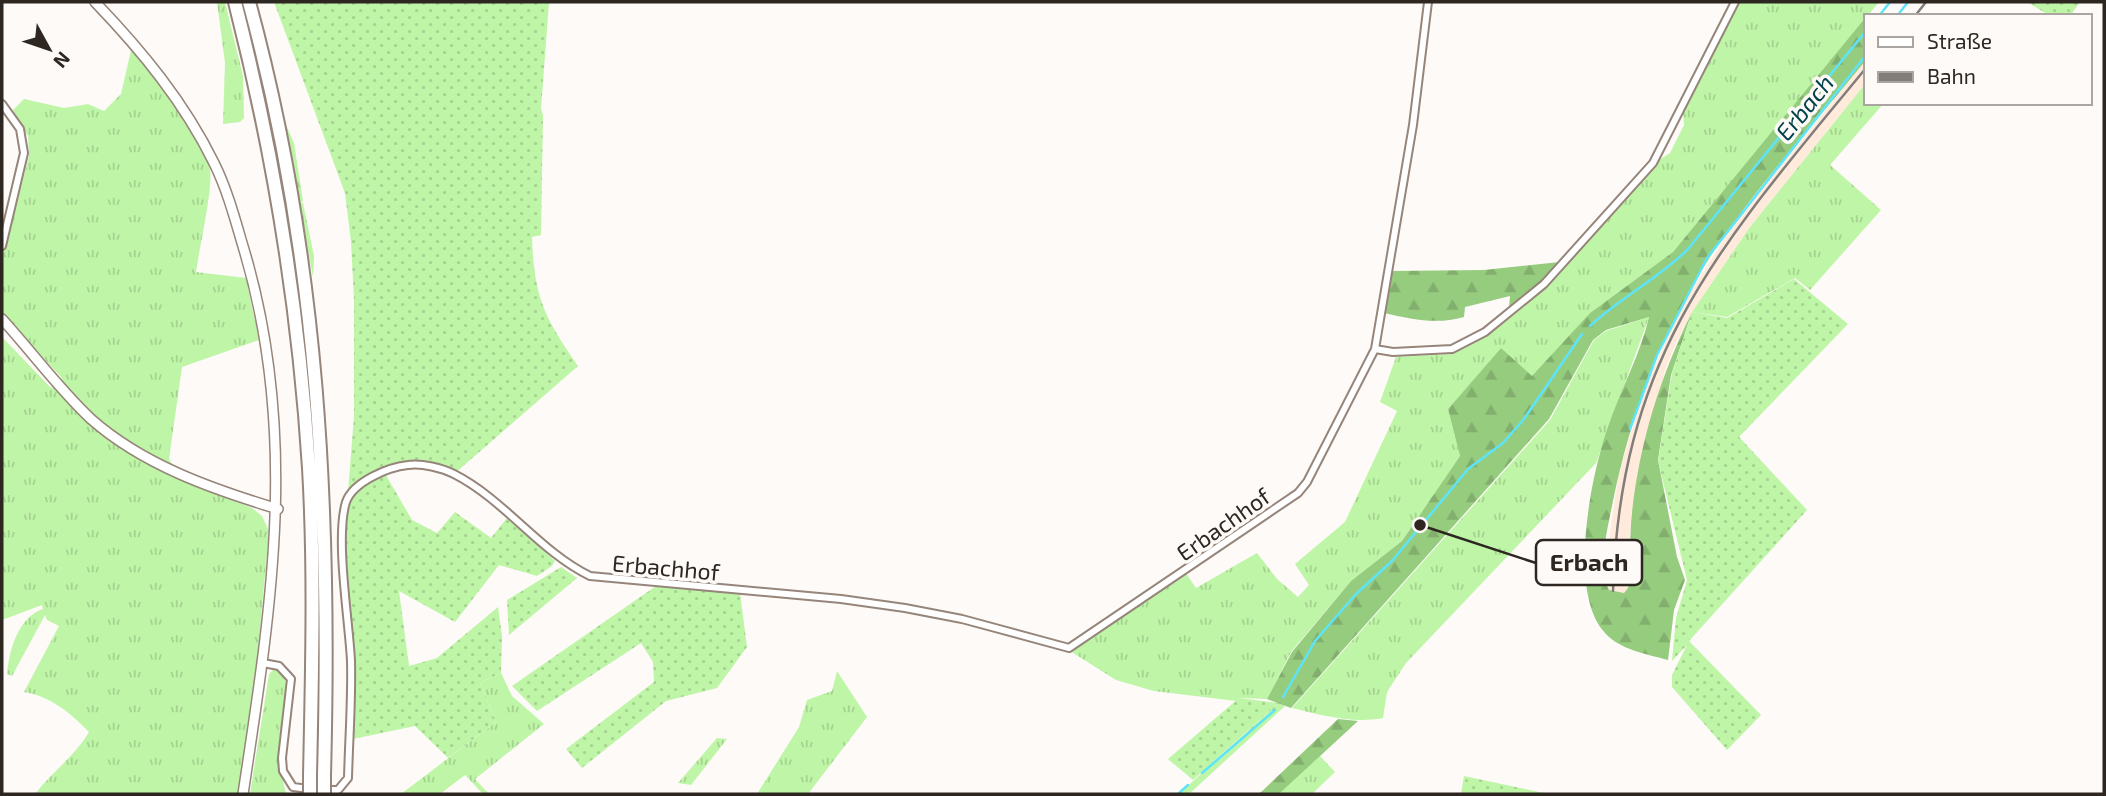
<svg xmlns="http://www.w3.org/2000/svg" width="2106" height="796" font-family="'Exo 2',sans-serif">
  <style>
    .built { fill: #ffeadc }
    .grass { fill: url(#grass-tufts) }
    .forest { fill: url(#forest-firs) }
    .garden { fill: url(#garden-dots) }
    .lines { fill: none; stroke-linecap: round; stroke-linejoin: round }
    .stream { stroke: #5ee4f8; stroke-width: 2.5 }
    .street-casing { stroke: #96857a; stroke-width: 10 }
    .secondary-casing { stroke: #96857a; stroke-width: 12 }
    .highway-casing { stroke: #96857a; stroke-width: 16 }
    .street { stroke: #fff; stroke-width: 6 }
    .secondary { stroke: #fff; stroke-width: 9 }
    .highway { stroke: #fff; stroke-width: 12 }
    .rail { stroke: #827d79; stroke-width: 2.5 }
    .highway-bridge-casing { stroke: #96857a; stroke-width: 16; stroke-linecap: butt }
    .highway-bridge { stroke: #fff; stroke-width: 12 }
    .labels { text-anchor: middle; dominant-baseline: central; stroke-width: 7; stroke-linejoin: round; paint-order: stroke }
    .street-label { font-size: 23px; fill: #2d2621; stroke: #fdfaf7 }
    .water-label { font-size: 24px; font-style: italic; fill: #00424a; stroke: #fdfaf7 }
    .leader { fill: none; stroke: #2d2621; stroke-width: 2.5 }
    .callout-dot { fill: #2d2621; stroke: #fdfaf7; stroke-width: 2.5 }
    .callout { fill: #fdfaf7; stroke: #2d2621; stroke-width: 2.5 }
    .callout-label { font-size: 24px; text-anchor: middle; font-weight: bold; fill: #2d2621 }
  </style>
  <defs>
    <pattern id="grass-tufts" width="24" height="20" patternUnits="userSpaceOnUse" patternTransform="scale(1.75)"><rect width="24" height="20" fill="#bff5a7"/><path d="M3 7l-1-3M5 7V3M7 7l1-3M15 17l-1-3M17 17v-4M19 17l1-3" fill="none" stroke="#a4d28f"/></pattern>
    <pattern id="forest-firs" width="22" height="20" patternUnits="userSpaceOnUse" patternTransform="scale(1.75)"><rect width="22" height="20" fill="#96cc7e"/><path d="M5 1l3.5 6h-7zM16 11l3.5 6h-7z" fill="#82af6d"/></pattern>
    <pattern id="garden-dots" width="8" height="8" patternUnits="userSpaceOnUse" patternTransform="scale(1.75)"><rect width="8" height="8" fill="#bff5a7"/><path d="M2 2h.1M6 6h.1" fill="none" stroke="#a4d28f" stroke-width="1.8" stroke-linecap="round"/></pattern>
  </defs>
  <rect width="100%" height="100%" fill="#fdfaf7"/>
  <!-- built -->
  <path class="built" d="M 1866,60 L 1866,83 L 1750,227 L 1692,312 L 1675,346 L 1665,370 L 1631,514 L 1628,588 L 1624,593 L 1609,590 L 1604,571 L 1619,473 L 1644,390 L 1681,307 L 1731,228 Z"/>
  <!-- grass -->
  <path class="grass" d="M 217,2 L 225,2 L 243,76 L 244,118 L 240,122 L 223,124 L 225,63 Z
    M 1737,2 L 1879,2 L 1673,252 L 1590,313 L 1532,377 L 1501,348 L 1448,409 L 1460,456 L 1402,541 L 1351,581 L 1291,652 L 1267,699 L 1239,698 L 1236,701 L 1154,691 L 1116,680 L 1070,651 L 1185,572 L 1196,588 L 1257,553 L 1277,579 L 1298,597 L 1309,585 L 1295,564 L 1345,522 L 1397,411 L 1380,402 L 1396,357 L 1452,354 L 1488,335 L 1485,332 L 1516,309 L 1627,198 L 1659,160 L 1670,153 L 1684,125 L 1683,112 Z
    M 132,46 C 155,73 206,135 210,170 C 213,189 199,250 196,272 L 246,278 L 259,340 L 182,367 L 169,459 L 179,478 L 252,508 L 262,516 L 269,531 L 257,662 L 238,794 L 35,794 C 52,772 75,756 89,732 C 69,712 52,697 24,692 L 59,626 L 47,620 L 45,615 L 12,676 L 7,674 C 9,651 18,617 43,609 L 42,605 L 2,620 L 2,337 L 51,388 L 62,378 L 2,314 L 2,259 L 29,156 L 28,136 L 13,110 L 24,99 L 64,108 L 88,104 L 104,111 L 121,94 Z
    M 1866,83 L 1866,103 L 1884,103 L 1830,165 L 1881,210 L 1810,290 L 1795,278 L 1727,317 L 1692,312 L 1750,227 Z
    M 283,118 L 294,143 L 303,201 L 300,202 L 303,203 L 314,256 L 313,277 Z
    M 1649,317 L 1596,463 L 1406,663 L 1387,692 L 1383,718 C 1352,724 1321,715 1292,708 L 1550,420 L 1594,340 L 1606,331 Z
    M 274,669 L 280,670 L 286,683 L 279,763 L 286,794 L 250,794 L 269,674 Z
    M 837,671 L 867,717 L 808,794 L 757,794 L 799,727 L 807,700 L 832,691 Z
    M 501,673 L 512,696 L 544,724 L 475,779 L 489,794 L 483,794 L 465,775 L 440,794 L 401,794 L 496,722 L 480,683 Z
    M 1278,703 L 1285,706 L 1189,794 L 1179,794 Z
    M 717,738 L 727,739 L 691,785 L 678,783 Z
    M 1320,756 L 1335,772 L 1312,794 L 1279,794 Z"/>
  <!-- forest -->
  <path class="forest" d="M 1866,17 L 1866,60 C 1812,127 1751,192 1705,265 C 1660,337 1630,418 1613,501 C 1608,527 1597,567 1609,590 L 1624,593 L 1628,588 C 1632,563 1629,537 1632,512 C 1640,441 1660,377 1692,312 L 1671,375 L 1658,460 L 1677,557 L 1685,580 L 1674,610 L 1668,660 C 1647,654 1620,650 1605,633 C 1567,592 1591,475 1608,427 C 1620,391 1641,353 1649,317 L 1606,330 L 1593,340 L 1549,419 L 1291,708 L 1267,699 L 1292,652 L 1351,581 L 1402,541 L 1460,456 L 1448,409 L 1501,348 L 1532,376 L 1590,313 L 1673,252 Z
    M 1560,262 L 1542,282 L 1509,308 L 1510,296 L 1465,307 L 1464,317 C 1436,325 1412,319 1384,313 L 1391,271 L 1484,270 Z
    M 1338,719 L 1358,721 L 1279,794 L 1259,794 Z"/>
  <!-- garden -->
  <path class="garden" d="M 274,2 L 549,2 L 541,109 L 543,115 L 541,235 L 532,237 C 534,297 544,317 578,366 L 454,474 L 420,465 L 384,472 L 412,520 L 437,533 L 455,512 L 491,538 L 507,518 L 555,561 L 552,566 L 537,576 L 499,565 L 455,622 L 399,591 L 409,666 L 437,658 L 498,607 L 502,636 L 501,673 L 480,683 L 496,722 L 448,758 L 415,726 L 353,739 L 353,664 L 345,530 L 354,416 L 354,300 L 351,242 L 345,193 Z
    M 2027,2 L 2080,2 L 2070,16 L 2050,16 Z
    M 1794,279 L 1848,324 L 1739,437 L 1807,510 L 1689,641 L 1761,715 L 1727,750 L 1672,687 L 1672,675 L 1687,645 L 1672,661 L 1676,618 L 1687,580 L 1658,461 L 1672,373 L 1692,312 L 1727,318 Z
    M 561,567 L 577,578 L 509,635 L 507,600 Z
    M 656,586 L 740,593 L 747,647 L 717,688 L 666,701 L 582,768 L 566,749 L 654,682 L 653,662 L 641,643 L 537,711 L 512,686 Z
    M 1239,698 L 1278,703 L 1193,780 L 1168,759 Z
    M 1464,776 L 1548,794 L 1461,794 Z"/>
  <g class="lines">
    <!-- stream -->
    <path class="stream" d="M 1879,16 L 1890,2
      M 1897,16 L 1908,2
      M 1590,326 C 1621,297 1658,279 1688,249 L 1866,31
      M 1630,429 L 1657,355 L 1707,258 L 1866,55
      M 1283,697 L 1315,641 L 1356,594 L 1392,561 L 1468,469 L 1503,443 L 1524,419 L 1582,334
      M 1202,773 L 1275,710
      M 1178,794 L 1188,785"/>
    <defs>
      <path id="street" d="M 2,104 L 20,129 L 24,153 L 2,246
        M 1375,349 L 1393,352 L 1452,349 L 1485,332 L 1544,284 L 1653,163 L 1735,2
        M 263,663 L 279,666 L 291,679 L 282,758 L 283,771 L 293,787 L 309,789
        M 324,790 L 338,790 L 348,778 C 349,739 352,700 351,661 C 349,620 335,538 346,502 C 353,482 388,467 408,465 C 422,463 442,468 454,474 C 505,500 539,551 590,576 L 841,599 L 905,608 L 962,619 L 1069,648 L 1298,493 L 1307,482 L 1375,349 L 1413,125 L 1428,2"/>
      <path id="secondary" d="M 95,2 C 142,51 184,102 214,163 C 228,191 236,223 245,253 C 299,437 271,609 243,794
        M 2,319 C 32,352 59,389 91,419 C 143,465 212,489 278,509"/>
      <path id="highway" d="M 235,2 C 274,155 299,310 309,468 C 315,571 312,674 310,776
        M 249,2 C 319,259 331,511 324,775"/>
    </defs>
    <!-- street casing -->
    <use href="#street" class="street-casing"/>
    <!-- secondary casing -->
    <use href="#secondary" class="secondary-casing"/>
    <!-- highway casing -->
    <use href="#highway" class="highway-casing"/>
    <!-- street -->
    <use href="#street" class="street"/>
    <!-- secondary -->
    <use href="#secondary" class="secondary"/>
    <!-- highway -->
    <use href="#highway" class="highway"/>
    <!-- rail -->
    <path class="rail" d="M 1915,16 L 1926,2
      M 1613,591 C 1620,352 1723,242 1866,68"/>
    <defs>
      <path id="highway-bridge" d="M 310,794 L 310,776
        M 324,794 L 324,775"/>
    </defs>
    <!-- highway-bridge casing -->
    <use href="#highway-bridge" class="highway-bridge-casing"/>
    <!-- highway-bridge -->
    <use href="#highway-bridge" class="highway-bridge"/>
  </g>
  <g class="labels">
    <!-- street labels -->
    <g class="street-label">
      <text transform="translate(1223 524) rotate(-35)">Erbachhof</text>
      <text transform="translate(666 567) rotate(5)">Erbachhof</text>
    </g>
    <!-- water labels -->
    <g class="water-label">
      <text transform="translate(1804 107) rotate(-51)">Erbach</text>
    </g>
  </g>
  <!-- callouts -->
  <path class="leader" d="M1420 525L1536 563"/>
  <circle class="callout-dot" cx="1420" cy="525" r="7"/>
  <rect class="callout" x="1536" y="540" width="106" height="45" rx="7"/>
  <g class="callout-label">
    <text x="1589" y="571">Erbach</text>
  </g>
  <!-- border -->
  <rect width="2106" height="796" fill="none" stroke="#2d2621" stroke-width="7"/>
  <!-- legend -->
  <rect x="1864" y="14" width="228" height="91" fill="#fdfaf7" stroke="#aaa5a1" stroke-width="2"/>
  <rect x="1878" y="37" width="35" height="10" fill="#ffffff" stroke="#aaa5a1" stroke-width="2"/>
  <text x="1927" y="49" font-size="21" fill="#2d2621">Straße</text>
  <rect x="1878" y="72" width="35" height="10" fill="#827d79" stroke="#aaa5a1" stroke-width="2"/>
  <text x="1927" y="84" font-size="21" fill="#2d2621">Bahn</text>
  <!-- north arrow -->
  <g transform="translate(49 49) rotate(130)" stroke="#fdfaf7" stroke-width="5" paint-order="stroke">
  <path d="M0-5L12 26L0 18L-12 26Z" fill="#2d2621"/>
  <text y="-10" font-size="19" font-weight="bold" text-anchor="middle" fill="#2d2621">N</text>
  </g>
</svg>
